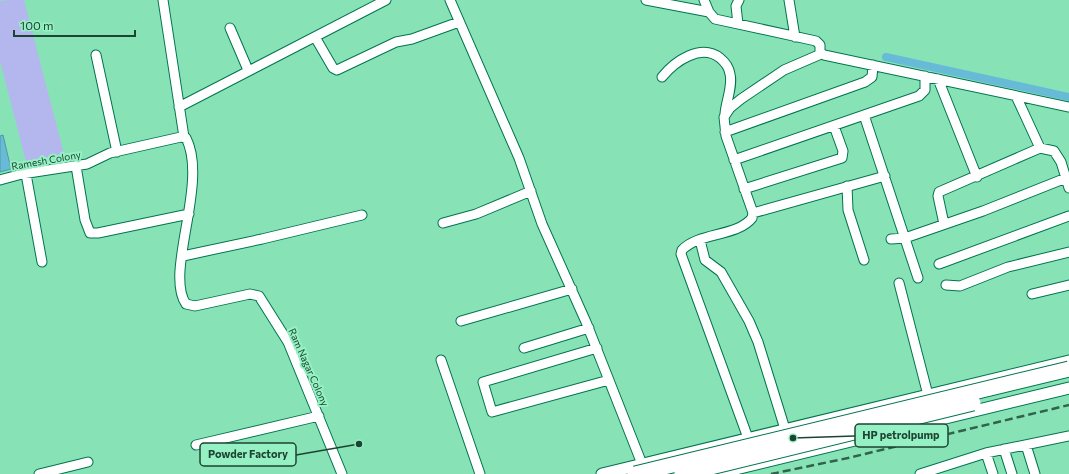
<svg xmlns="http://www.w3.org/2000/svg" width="1069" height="474" font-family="Commissioner,sans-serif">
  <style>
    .green { fill: #b4b7ed }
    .water { fill: #68bbd6; stroke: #5297a5 }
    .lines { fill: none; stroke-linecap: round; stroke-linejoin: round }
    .canal { stroke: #68bbd6; stroke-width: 8 }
    .minor-casing { stroke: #00744e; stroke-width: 11 }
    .tertiary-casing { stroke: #00744e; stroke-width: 13 }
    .minor { stroke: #fff; stroke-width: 9 }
    .tertiary { stroke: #fff; stroke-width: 11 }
    .rail { stroke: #31624b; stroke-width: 2.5; stroke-dasharray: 8 4; stroke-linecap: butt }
    .trunk-bridge-casing { stroke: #00744e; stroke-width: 17; stroke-linecap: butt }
    .trunk-bridge { stroke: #fff; stroke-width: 15 }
    .labels { text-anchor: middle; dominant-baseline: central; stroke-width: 4; stroke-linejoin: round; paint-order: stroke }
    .street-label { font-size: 10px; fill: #1d4432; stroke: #95f1c3 }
    .leader { fill: none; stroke: #1d4432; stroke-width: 1.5 }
    .callout-dot { fill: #1d4432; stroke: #95f1c3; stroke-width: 1.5 }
    .callout { fill: #95f1c3; stroke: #1d4432; stroke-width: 1.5 }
    .callout-label { font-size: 11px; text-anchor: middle; font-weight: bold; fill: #1d4432 }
  </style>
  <rect width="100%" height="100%" fill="#87e3b6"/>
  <!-- green -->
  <path class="green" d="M 10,0 L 24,0 L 64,154 L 26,162 L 0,61 L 0,1 Z"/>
  <!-- water -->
  <path class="water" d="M 3,135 L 11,169 L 0,172 L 0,136 Z"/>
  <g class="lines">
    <!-- canal -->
    <path class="canal" d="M 886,57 L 1069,97"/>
    <defs>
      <path id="minor" d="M 163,0 L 184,137
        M 450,0 L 519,158 L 542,224 L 586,322 L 642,464
        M 646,0 L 709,12
        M 704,0 L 709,12 L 715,19 L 816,41 L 820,45 L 820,52 L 824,55 L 1069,107
        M 789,0 L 795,37
        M 738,24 L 736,6 L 739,0
        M 230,28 L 248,70
        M 315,37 L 333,68 L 337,70 L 396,42 L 412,39 L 459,22
        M 96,55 L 117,152
        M 662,77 C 675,61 701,43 720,58 C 725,62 729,68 730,74 C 733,86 726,101 725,114
        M 938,79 L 977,177
        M 1016,96 L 1040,148
        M 179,107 L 386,0
        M 864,115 L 918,278
        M 725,132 L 865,82 L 872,77 L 873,65
        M 734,160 L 919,96 L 925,90 L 925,76
        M 76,166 L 85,220 L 90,233 L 98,233 L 189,214
        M 26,174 L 42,262
        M 0,180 L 22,174 L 87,164 L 110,153 L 181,137 L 186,138 C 209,182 164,273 186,304 L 195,306 L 250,294 L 259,296 L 288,342 L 342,474
        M 847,186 L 848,210 L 864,260
        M 744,189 L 842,158 L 843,151 L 834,126
        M 753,213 L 885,176
        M 443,223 L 476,214 L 531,191
        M 944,224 L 938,196 L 939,192 L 1040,148 L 1054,151 L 1061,162 L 1069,188
        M 891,239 L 905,238 L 983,211 L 1066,178
        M 700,240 L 705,260 L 721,272 L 749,321 L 758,342 L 785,429
        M 183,256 L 262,239 L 362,215
        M 939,264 L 1069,216
        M 899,283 L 928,395
        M 946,285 L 960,286 L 1008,267 L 1069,252
        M 1032,294 L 1069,285
        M 461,321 L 572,289
        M 524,348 L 589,328
        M 597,348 L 483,382 L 492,412 L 609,380
        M 441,360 L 480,474
        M 748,438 L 681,254 L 682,250 C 699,232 737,237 752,218 L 753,213 L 726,136 L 724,117 L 730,108 L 741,99 L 784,70 L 821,54
        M 196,445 L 319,416
        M 1026,445 L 1035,474
        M 1004,449 L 1012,474
        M 986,453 L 993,474
        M 39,474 L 88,462
        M 920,474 L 986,453 L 1069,436"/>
      <path id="tertiary" d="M 602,474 L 1069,361
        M 715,474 L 1069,388"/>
    </defs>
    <!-- minor casing -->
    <use href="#minor" class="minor-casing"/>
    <!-- tertiary casing -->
    <use href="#tertiary" class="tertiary-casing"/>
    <!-- minor -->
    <use href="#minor" class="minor"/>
    <!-- tertiary -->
    <use href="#tertiary" class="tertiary"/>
    <!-- rail -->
    <path class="rail" d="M 771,474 L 848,458 L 1069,405"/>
    <defs>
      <path id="trunk-bridge" d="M 635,474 L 1069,369
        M 682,474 L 973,403"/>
    </defs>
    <!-- trunk-bridge casing -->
    <use href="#trunk-bridge" class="trunk-bridge-casing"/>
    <!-- trunk-bridge -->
    <use href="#trunk-bridge" class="trunk-bridge"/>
  </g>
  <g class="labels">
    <!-- street labels -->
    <g class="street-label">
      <text transform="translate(46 160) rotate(-10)">Ramesh Colony</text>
      <text transform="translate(309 367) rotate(66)">Ram Nagar Colony</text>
    </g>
  </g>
  <!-- callouts -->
  <path class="leader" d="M793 438L855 436M359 444L296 455"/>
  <g class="callout-dot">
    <circle cx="793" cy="438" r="4"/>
    <circle cx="359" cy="444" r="4"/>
  </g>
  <g class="callout">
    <rect x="855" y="424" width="93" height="23" rx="4"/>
    <rect x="200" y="443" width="96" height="23" rx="4"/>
  </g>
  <g class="callout-label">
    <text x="901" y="439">HP petrolpump</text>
    <text x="248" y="458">Powder Factory</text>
  </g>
  <!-- scale -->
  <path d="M14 30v6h121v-6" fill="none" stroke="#1d4432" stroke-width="2"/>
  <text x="20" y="30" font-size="12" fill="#1d4432" stroke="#95f1c3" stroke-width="3" paint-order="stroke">100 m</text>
</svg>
